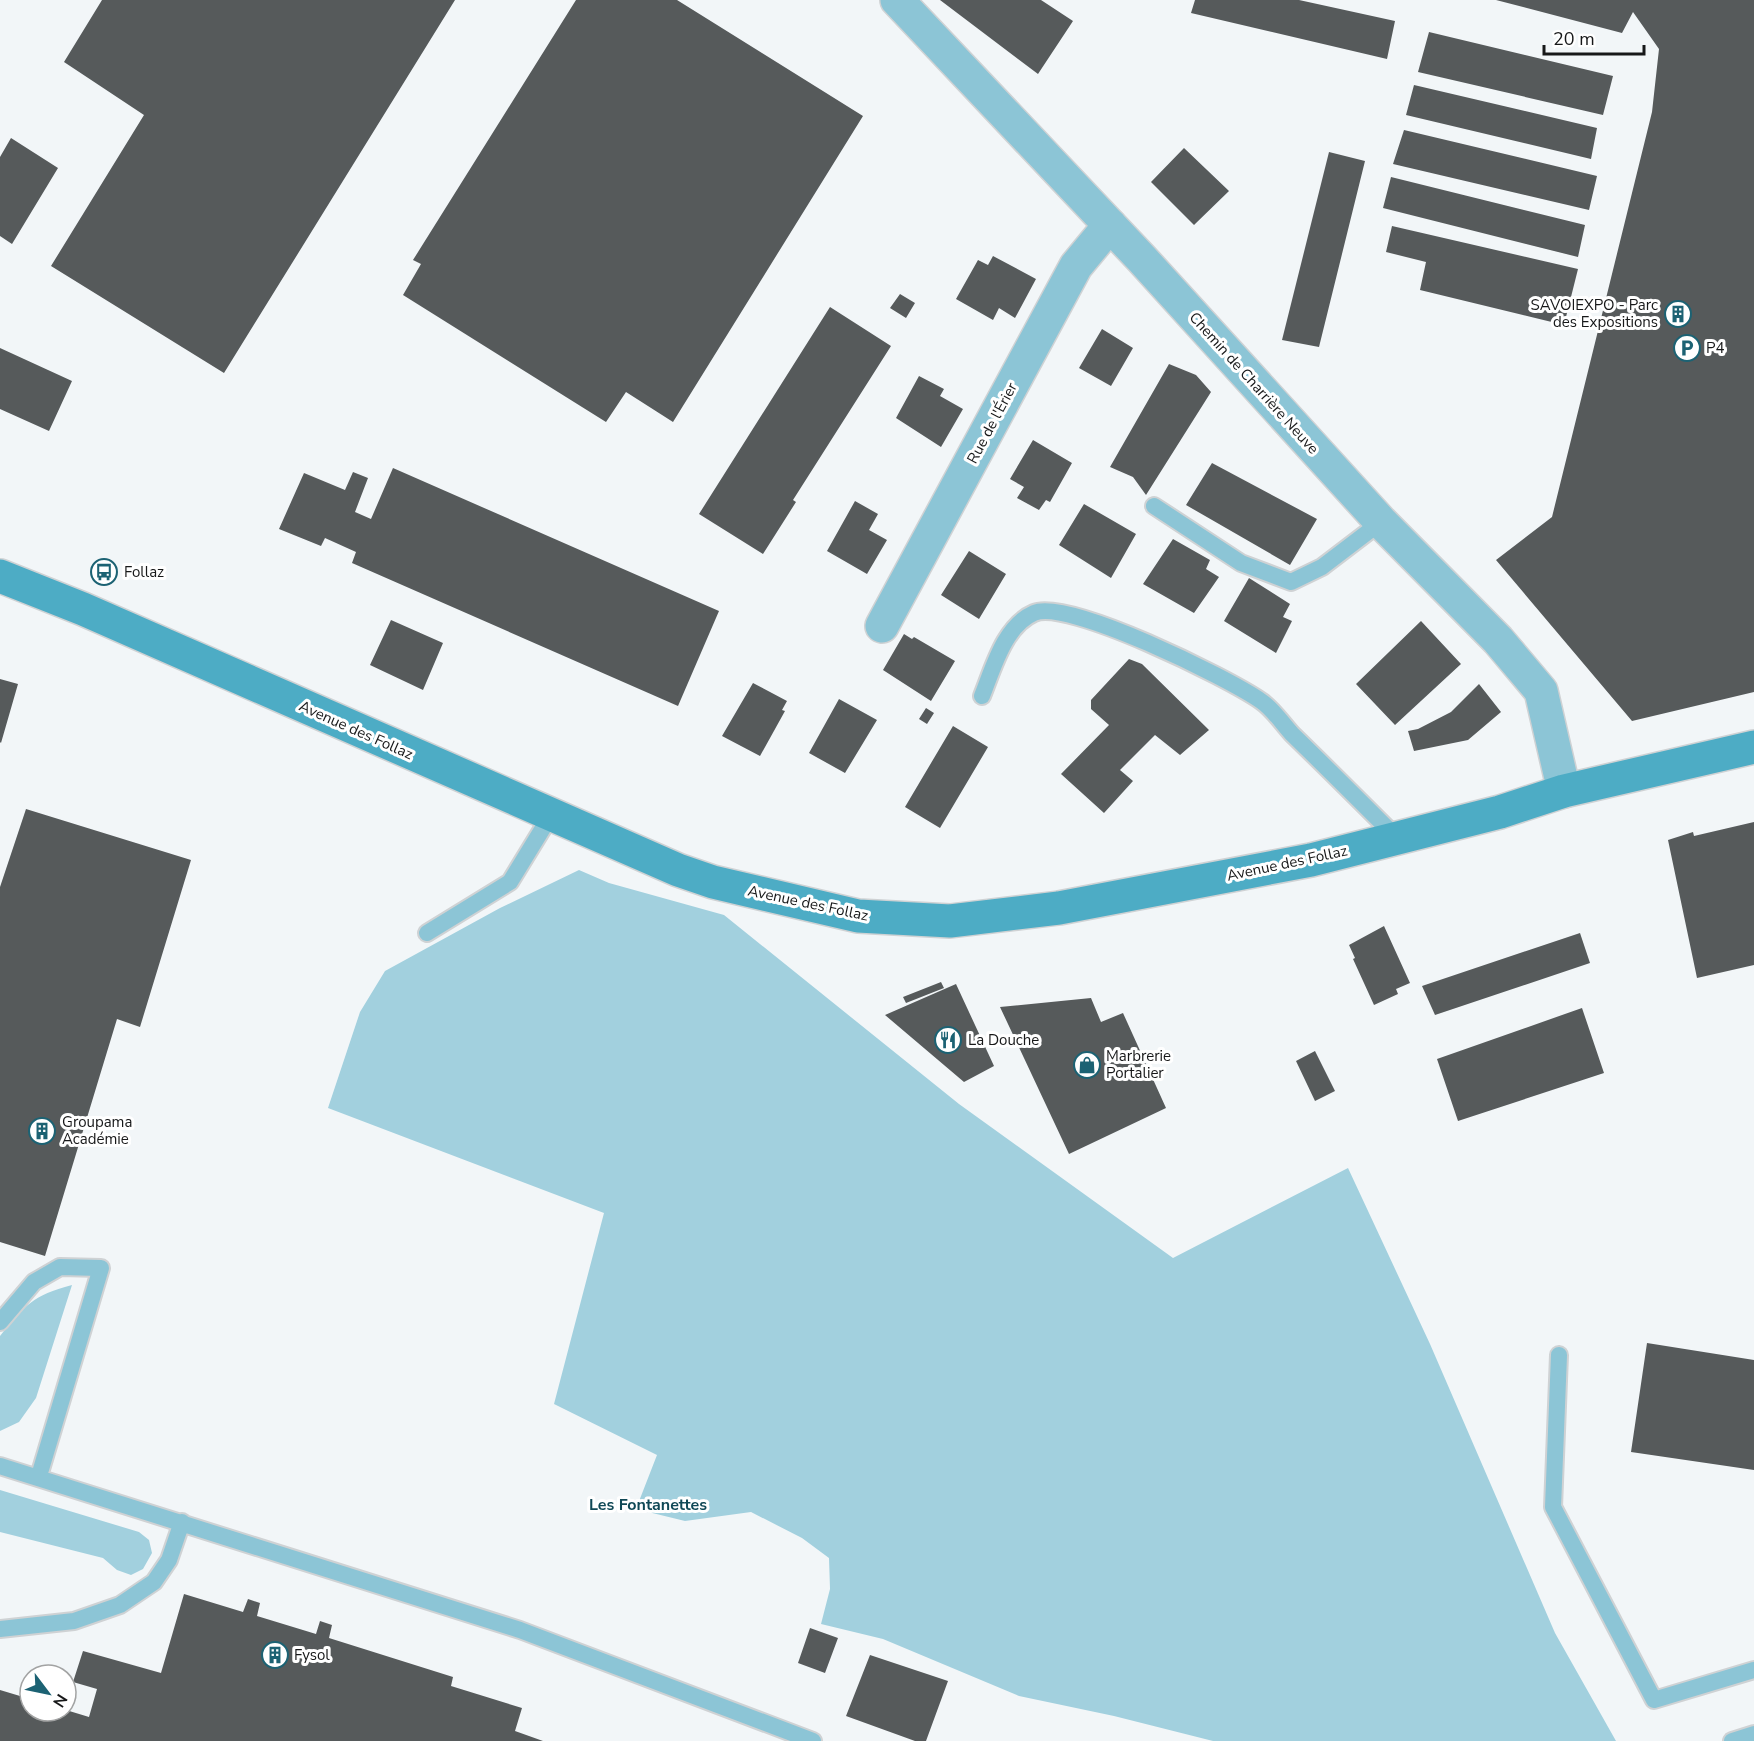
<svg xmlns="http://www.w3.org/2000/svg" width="1754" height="1741" font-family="'Nunito Sans',sans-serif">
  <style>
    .green { fill: #a2d0de }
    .building { fill: #565a5b }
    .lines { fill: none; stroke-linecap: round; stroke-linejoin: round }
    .lane-casing { stroke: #cfd2d4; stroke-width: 20 }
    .street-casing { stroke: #cfd2d4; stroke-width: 36 }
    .secondary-casing { stroke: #cfd2d4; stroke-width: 36 }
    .lane { stroke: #8cc5d6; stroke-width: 16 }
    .street { stroke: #8cc5d6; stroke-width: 33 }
    .secondary { stroke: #4dacc5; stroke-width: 33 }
    .labels { text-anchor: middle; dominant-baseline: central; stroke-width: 6; stroke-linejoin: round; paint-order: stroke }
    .poi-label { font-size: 15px; fill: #171819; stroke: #fff; text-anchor: start }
    .street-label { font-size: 15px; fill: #171819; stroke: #fff }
    .neighbourhood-label { font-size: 16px; font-weight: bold; fill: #104856; stroke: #fff }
  </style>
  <rect width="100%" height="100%" fill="#f2f6f8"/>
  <!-- green -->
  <path class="green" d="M 579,870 L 609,883 L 724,915 L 959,1104 L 1173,1258 L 1348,1168 L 1430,1344 L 1555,1633 L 1616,1741 L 1213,1741 L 1114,1716 L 1019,1696 L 883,1639 L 821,1624 L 830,1589 L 829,1558 L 802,1538 L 751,1512 L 685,1521 L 636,1509 L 657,1455 L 554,1404 L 604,1213 L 328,1108 L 360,1012 L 385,971 L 500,908 Z
    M 72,1285 L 36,1398 L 19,1422 L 0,1431 L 0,1336 C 26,1304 32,1296 72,1285 Z
    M 0,1490 L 139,1532 L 149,1540 L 152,1553 L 143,1569 L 131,1575 L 117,1570 L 103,1558 L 0,1532 Z"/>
  <!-- building -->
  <path class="building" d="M 102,0 L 455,0 L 224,373 L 51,266 L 144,115 L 64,62 Z
    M 576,0 L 677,0 L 863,116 L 673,422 L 626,392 L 606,422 L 403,295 L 421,264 L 413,260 Z
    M 940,0 L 1041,0 L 1073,21 L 1038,74 Z
    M 1195,0 L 1299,0 L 1395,21 L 1387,59 L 1191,13 Z
    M 1496,0 L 1754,0 L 1754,692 L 1632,721 L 1496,560 L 1552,517 L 1652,112 L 1659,49 L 1633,12 L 1622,33 Z
    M 1429,32 L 1613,76 L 1603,115 L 1418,72 Z
    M 1414,85 L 1597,128 L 1591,159 L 1406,115 Z
    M 1404,130 L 1597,176 L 1589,210 L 1393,164 Z
    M 11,138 L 58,168 L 12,244 L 0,236 L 0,157 Z
    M 1184,148 L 1229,191 L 1194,225 L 1151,182 Z
    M 1329,152 L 1365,161 L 1319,347 L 1282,340 Z
    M 1391,177 L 1585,225 L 1578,257 L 1383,208 Z
    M 1392,226 L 1578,269 L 1564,325 L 1420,290 L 1426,262 L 1386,252 Z
    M 993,256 L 1036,279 L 1015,318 L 999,308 L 993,320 L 956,299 L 978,260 L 988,265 Z
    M 900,294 L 915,303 L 906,318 L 890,308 Z
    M 830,307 L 891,346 L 793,500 L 796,502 L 763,554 L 699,514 Z
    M 1102,329 L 1133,348 L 1111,386 L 1079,368 Z
    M 0,348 L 72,381 L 49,431 L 0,409 Z
    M 1169,364 L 1196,375 L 1211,392 L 1146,495 L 1133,477 L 1110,467 Z
    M 919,376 L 944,389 L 940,396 L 963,409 L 941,447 L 896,418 Z
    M 1033,440 L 1072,463 L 1050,502 L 1046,500 L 1039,510 L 1017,498 L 1024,487 L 1010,479 Z
    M 1212,463 L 1317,519 L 1290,565 L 1186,505 Z
    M 393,468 L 719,611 L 678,706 L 352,563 L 356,552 L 325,538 L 321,546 L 279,529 L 304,473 L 345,490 L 353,472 L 368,478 L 355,512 L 371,519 Z
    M 855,501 L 878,514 L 869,530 L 887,540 L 867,574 L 827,551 Z
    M 1084,504 L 1136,534 L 1111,578 L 1059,545 Z
    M 1173,539 L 1210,560 L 1206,569 L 1219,577 L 1194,613 L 1143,584 Z
    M 969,551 L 1006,574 L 979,619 L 941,595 Z
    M 1249,578 L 1290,604 L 1283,617 L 1292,621 L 1276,653 L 1224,621 Z
    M 391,620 L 443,643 L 423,690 L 370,665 Z
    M 1421,621 L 1461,664 L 1395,725 L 1356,684 Z
    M 904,634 L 912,639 L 914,637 L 955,661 L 931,701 L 883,670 Z
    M 1129,659 L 1142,664 L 1209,730 L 1180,755 L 1155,735 L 1120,770 L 1133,781 L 1104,813 L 1061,774 L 1109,725 L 1091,709 L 1091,700 Z
    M 0,679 L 18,684 L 1,743 L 0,742 Z
    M 753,683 L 787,701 L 782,710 L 785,711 L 760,756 L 722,736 Z
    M 1479,684 L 1501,712 L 1468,740 L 1414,751 L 1408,731 L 1418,729 L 1451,712 Z
    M 839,699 L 877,720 L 845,773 L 809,753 Z
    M 926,708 L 934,713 L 927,724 L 919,719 Z
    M 953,726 L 988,747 L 940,828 L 905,807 Z
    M 26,809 L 191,860 L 140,1027 L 117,1019 L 45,1256 L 0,1242 L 0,887 Z
    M 1754,822 L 1754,965 L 1697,978 L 1668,840 L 1693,832 L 1694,836 Z
    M 1384,926 L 1410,983 L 1396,989 L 1398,994 L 1374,1005 L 1353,959 L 1355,958 L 1349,945 Z
    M 1580,933 L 1590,963 L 1435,1015 L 1422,986 Z
    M 941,982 L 944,988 L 906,1003 L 903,997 Z
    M 956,984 L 994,1066 L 964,1082 L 885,1015 Z
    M 1091,998 L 1101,1022 L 1123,1013 L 1166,1108 L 1069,1154 L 1000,1007 Z
    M 1582,1008 L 1604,1073 L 1458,1121 L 1437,1059 Z
    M 1315,1051 L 1335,1091 L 1315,1101 L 1296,1061 Z
    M 1647,1343 L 1754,1360 L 1754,1470 L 1631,1452 Z
    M 184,1594 L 243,1612 L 248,1599 L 260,1603 L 257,1616 L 316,1634 L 320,1621 L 332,1625 L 329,1638 L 453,1677 L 451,1686 L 522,1708 L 515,1731 L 543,1741 L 0,1741 L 0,1690 L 30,1699 L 30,1711 L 66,1710 L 89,1717 L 97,1689 L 73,1682 L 83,1651 L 161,1673 Z
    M 810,1628 L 838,1638 L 825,1673 L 798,1663 Z
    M 870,1655 L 948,1681 L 926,1741 L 915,1741 L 846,1716 Z"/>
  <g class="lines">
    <defs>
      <path id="lane" d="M 1154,506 L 1241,563 L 1291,582 L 1322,567 L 1381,522
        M 982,696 C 993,669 1004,626 1034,613 C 1067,598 1228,678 1261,701 C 1273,709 1282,723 1292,734 C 1327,768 1361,802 1396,837
        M 427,933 L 510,882 L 551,815
        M 0,1322 L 34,1282 L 60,1267 L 101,1268 L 39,1476
        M 1559,1355 L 1553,1507 L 1654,1700 L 1754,1670
        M 0,1466 L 520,1630 L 813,1741
        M 0,1629 L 74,1621 L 120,1605 L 154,1582 L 169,1560 L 182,1522
        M 1732,1741 L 1754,1734"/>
      <path id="street" d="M 897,0 L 1141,258 L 1381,522 L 1498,640 L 1541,691 L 1564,791
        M 882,626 L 1076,266 L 1110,225"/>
      <path id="secondary" d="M 0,576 L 83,609 L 678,870 L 713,882 L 858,916 L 950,921 L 1059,908 L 1311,860 L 1500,812 L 1564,791 L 1754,747"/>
    </defs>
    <!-- lane casing -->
    <use href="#lane" class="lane-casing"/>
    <!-- street casing -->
    <use href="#street" class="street-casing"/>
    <!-- secondary casing -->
    <use href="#secondary" class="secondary-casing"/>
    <!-- lane -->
    <use href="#lane" class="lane"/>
    <!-- street -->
    <use href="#street" class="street"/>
    <!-- secondary -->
    <use href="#secondary" class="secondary"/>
  </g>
  <!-- icons -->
  <defs>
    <symbol id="building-ring" viewBox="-11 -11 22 22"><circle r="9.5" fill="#fff" stroke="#1c6273" stroke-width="1.5"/><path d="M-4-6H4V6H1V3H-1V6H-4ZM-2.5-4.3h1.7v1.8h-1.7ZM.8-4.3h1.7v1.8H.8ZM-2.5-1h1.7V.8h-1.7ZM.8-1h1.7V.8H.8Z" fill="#1c6273"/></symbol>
    <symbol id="parking-ring" viewBox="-11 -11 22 22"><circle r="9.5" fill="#fff" stroke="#1c6273" stroke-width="1.5"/><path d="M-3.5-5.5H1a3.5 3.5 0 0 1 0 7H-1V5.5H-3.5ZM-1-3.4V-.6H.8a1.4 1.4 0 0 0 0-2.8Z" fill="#1c6273"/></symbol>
    <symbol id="bus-ring" viewBox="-11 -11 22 22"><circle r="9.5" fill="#fff" stroke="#1c6273" stroke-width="1.5"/><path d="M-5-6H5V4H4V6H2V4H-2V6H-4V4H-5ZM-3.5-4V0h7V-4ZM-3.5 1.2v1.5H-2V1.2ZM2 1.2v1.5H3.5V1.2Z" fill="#1c6273"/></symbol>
    <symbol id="restaurant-ring" viewBox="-11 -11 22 22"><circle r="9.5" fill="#fff" stroke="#1c6273" stroke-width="1.5"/><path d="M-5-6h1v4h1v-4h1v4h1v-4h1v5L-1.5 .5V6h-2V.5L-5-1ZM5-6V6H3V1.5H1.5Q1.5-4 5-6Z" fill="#1c6273"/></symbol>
    <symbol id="shop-ring" viewBox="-11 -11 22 22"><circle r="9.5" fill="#fff" stroke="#1c6273" stroke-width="1.5"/><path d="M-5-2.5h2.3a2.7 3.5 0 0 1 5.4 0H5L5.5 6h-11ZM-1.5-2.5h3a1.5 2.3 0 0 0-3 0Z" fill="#1c6273"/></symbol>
  </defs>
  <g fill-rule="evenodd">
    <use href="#building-ring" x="1663" y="299" width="30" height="30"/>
    <use href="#parking-ring" x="1672" y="333" width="30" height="30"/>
    <use href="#bus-ring" x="89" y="557" width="30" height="30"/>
    <use href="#restaurant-ring" x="933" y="1025" width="30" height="30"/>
    <use href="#shop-ring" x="1072" y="1050" width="30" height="30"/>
    <use href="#building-ring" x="27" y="1116" width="30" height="30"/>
    <use href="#building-ring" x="260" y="1640" width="30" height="30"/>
  </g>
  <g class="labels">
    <!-- poi labels -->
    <g class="poi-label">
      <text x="1658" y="305" text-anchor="end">SAVOIEXPO - Parc<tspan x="1658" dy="17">des Expositions</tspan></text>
      <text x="1706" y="348">P4</text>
      <text x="124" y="572">Follaz</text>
      <text x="968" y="1040">La Douche</text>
      <text x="1106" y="1056">Marbrerie<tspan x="1106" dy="17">Portalier</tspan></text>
      <text x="62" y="1122">Groupama<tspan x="62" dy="17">Académie</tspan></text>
      <text x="294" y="1655">Fysol</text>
    </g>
    <!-- street labels -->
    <g class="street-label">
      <text transform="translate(1254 383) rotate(48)">Chemin de Charrière Neuve</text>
      <text transform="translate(992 423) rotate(-62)">Rue de l'Érier</text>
      <text transform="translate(356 730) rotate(24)">Avenue des Follaz</text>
      <text transform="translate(1287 863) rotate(-12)">Avenue des Follaz</text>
      <text transform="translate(808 903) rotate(12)">Avenue des Follaz</text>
    </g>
    <!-- neighbourhood labels -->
    <g class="neighbourhood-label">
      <text x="648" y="1505">Les Fontanettes</text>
    </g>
  </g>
  <!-- north arrow -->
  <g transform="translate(48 1693) rotate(122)"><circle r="28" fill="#ffffff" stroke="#a2a3a3" stroke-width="1.5"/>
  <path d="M0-4.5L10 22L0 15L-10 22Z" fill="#1c6273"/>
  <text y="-9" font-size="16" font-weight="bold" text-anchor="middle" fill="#171819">N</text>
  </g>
  <!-- scale -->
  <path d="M1544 45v9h100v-9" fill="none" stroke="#171819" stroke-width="3"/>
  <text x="1553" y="45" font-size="18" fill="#171819" stroke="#ffffff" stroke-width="4.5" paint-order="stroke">20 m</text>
</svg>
